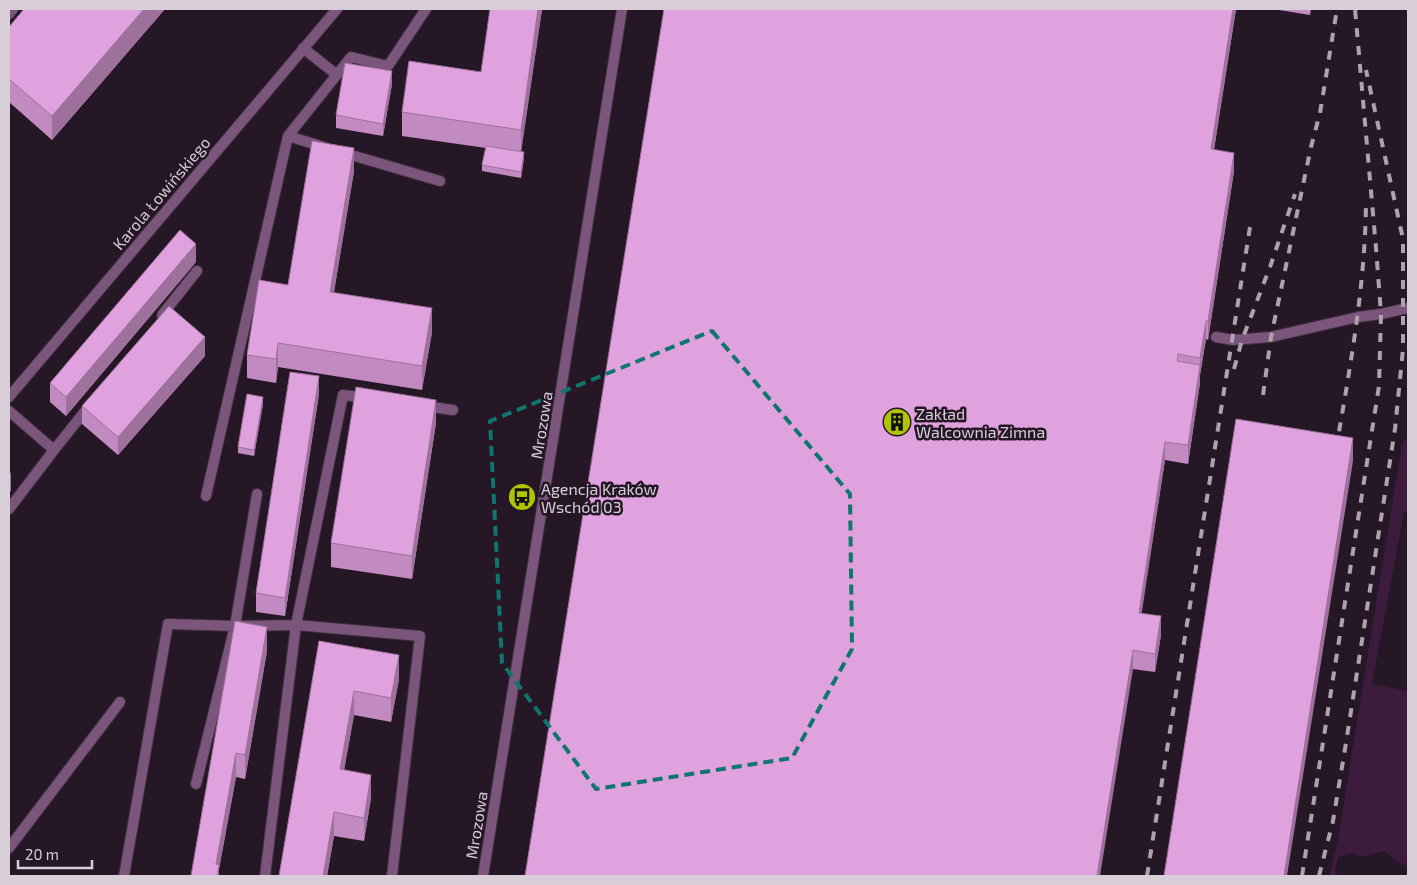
<svg xmlns="http://www.w3.org/2000/svg" width="1417" height="885" font-family="'Exo 2',sans-serif">
  <style>
    .green { fill: #3c1b3c }
    .lines { fill: none; stroke-linecap: round; stroke-linejoin: round }
    .lane-casing { stroke: #3f313f; stroke-width: 12 }
    .street-casing { stroke: #3f313f; stroke-width: 12 }
    .lane { stroke: #7c557c; stroke-width: 10 }
    .street { stroke: #7c557c; stroke-width: 10 }
    .rail { stroke: #aea2ae; stroke-width: 4; stroke-dasharray: 9 9; stroke-linecap: butt }
    .wall { fill: #c18ac0 }
    .shaded-wall { fill: #9d719c }
    .building { fill: #e0a1df; stroke: #9d719c }
    .marked { fill: none; stroke: #0f766e; stroke-width: 4; stroke-dasharray: 10 6; stroke-linejoin: round }
    .labels { text-anchor: middle; dominant-baseline: central; stroke-width: 5; stroke-linejoin: round; paint-order: stroke }
    .street-label { font-size: 16px; fill: #d8ced8; stroke: #261726 }
    .poi-label { font-size: 16px; fill: #d8ced8; stroke: #261726; text-anchor: start }
  </style>
  <rect width="100%" height="100%" fill="#261726"/>
  <!-- green -->
  <path class="green" d="M 1408,437 L 1408,512 L 1404,512 L 1372,684 L 1408,691 L 1408,866 L 1399,863 L 1384,851 L 1362,857 L 1350,853 L 1338,857 L 1335,871 L 1337,876 L 1329,876 L 1337,845 L 1402,443 Z"/>
  <g class="lines">
    <defs>
      <path id="lane" d="M 9,14 L 13,9
        M 303,48 L 337,75
        M 324,147 L 288,136 L 351,57 L 388,66 L 426,9
        M 341,152 L 440,181
        M 162,315 L 197,271
        M 1216,337 L 1233,340 L 1271,337 L 1358,317 L 1381,314 L 1408,308
        M 424,406 L 453,410
        M 9,411 L 54,450 L 9,509
        M 54,450 L 90,405
        M 257,494 L 235,626 L 296,625 L 343,395 L 368,398
        M 206,496 L 288,136
        M 9,848 L 120,702
        M 124,876 L 168,624 L 235,626 L 196,784
        M 265,876 L 296,625 L 420,636 L 392,876"/>
      <path id="street" d="M 9,397 L 337,9
        M 483,876 L 622,9"/>
    </defs>
    <!-- lane casing -->
    <use href="#lane" class="lane-casing"/>
    <!-- street casing -->
    <use href="#street" class="street-casing"/>
    <!-- lane -->
    <use href="#lane" class="lane"/>
    <!-- street -->
    <use href="#street" class="street"/>
    <!-- rail -->
    <path class="rail" d="M 1234,369 L 1242,340 L 1270,267 L 1295,194
      M 1263,395 L 1271,337 L 1311,147 L 1320,113 L 1337,9
      M 1336,449 C 1350,368 1365,287 1366,204
      M 1147,876 L 1250,227
      M 1302,876 L 1379,386 L 1381,314 L 1376,248 L 1355,9
      M 1319,876 L 1333,821 L 1346,743 L 1395,429 L 1403,349 L 1403,239 L 1366,70"/>
  </g>
  <!-- wall -->
  <path class="wall" d="M 24,9 L 165,9 L 52,140 L 9,102 L 9,27 Z
    M 542,9 L 521,151 L 524,158 L 521,178 L 482,171 L 482,165 L 486,148 L 402,136 L 402,112 L 481,72 Z
    M 664,9 L 1236,9 L 1214,150 L 1234,171 L 1208,340 L 1206,339 L 1200,375 L 1200,383 L 1188,464 L 1165,460 L 1141,613 L 1161,635 L 1155,672 L 1133,669 Z
    M 1273,9 L 1311,9 L 1310,15 Z
    M 392,84 L 383,136 L 336,128 L 336,115 Z
    M 354,171 L 334,292 L 432,332 L 422,390 L 278,367 L 276,383 L 247,378 L 247,355 Z
    M 196,262 L 66,416 L 50,402 L 50,383 Z
    M 205,356 L 118,455 L 82,424 L 82,406 Z
    M 319,394 L 285,616 L 256,612 L 256,593 Z
    M 263,404 L 254,456 L 238,453 L 238,447 Z
    M 436,423 L 412,579 L 331,567 L 331,543 Z
    M 319,641 L 399,679 L 391,722 L 354,715 L 344,770 L 371,798 L 364,841 L 334,836 L 327,876 L 279,876 Z
    M 267,651 L 245,779 L 236,777 L 219,869 L 219,876 L 191,876 Z"/>
  <!-- shaded-wall -->
  <path class="shaded-wall" d="M 144,9 L 165,9 L 52,140 L 52,116 Z
    M 538,9 L 542,9 L 521,153 L 521,130 Z
    M 1233,9 L 1236,9 L 1211,168 L 1211,149 Z
    M 392,71 L 392,84 L 383,136 L 383,124 Z
    M 354,148 L 354,171 L 330,316 L 330,292 Z
    M 524,152 L 524,158 L 521,178 L 521,172 Z
    M 1234,153 L 1234,171 L 1208,340 L 1208,321 Z
    M 196,244 L 196,262 L 66,416 L 66,397 Z
    M 432,308 L 432,332 L 422,390 L 422,366 Z
    M 1206,321 L 1206,339 L 1200,375 L 1200,383 L 1188,464 L 1188,445 Z
    M 205,337 L 205,356 L 118,455 L 118,437 Z
    M 278,343 L 278,367 L 276,383 L 276,359 Z
    M 319,376 L 319,394 L 285,616 L 285,598 Z
    M 263,397 L 263,404 L 254,456 L 254,450 Z
    M 436,400 L 436,423 L 412,579 L 412,556 Z
    M 1353,438 L 1353,461 L 1287,876 L 1284,876 Z
    M 1165,442 L 1165,460 L 1139,631 L 1139,613 Z
    M 11,472 L 11,491 L 9,493 L 9,475 Z
    M 1161,616 L 1161,635 L 1155,672 L 1155,654 Z
    M 267,627 L 267,651 L 245,779 L 245,755 Z
    M 1133,650 L 1133,669 L 1100,876 L 1097,876 Z
    M 399,655 L 399,679 L 391,722 L 391,698 Z
    M 354,691 L 354,715 L 340,793 L 340,769 Z
    M 236,753 L 236,777 L 219,869 L 219,876 L 216,876 L 216,864 Z
    M 371,775 L 371,798 L 364,841 L 364,818 Z
    M 334,812 L 334,836 L 327,876 L 323,876 Z"/>
  <!-- building -->
  <path class="building" d="M 24,9 L 144,9 L 52,116 L 9,79 L 9,27 Z
    M 490,9 L 538,9 L 521,130 L 402,112 L 409,61 L 481,72 Z
    M 664,9 L 1233,9 L 1211,149 L 1234,153 L 1208,321 L 1206,321 L 1200,358 L 1178,354 L 1177,361 L 1200,365 L 1188,445 L 1165,442 L 1139,613 L 1161,616 L 1155,654 L 1133,650 L 1097,876 L 525,876 Z
    M 345,63 L 392,71 L 383,124 L 336,115 Z
    M 312,141 L 354,148 L 330,292 L 432,308 L 422,366 L 278,343 L 276,359 L 247,355 L 259,280 L 288,285 Z
    M 486,146 L 524,152 L 521,172 L 482,165 Z
    M 180,230 L 196,244 L 66,397 L 50,383 Z
    M 169,306 L 205,337 L 118,437 L 82,406 Z
    M 290,372 L 319,376 L 285,598 L 256,593 Z
    M 356,387 L 436,400 L 412,556 L 331,543 Z
    M 247,394 L 263,397 L 254,450 L 238,447 Z
    M 1236,419 L 1353,438 L 1284,876 L 1164,876 Z
    M 235,621 L 267,627 L 245,755 L 236,753 L 216,864 L 219,865 L 217,876 L 191,876 Z
    M 319,641 L 399,655 L 391,698 L 354,691 L 340,769 L 371,775 L 364,818 L 334,812 L 323,876 L 279,876 Z"/>
  <!-- marked area -->
  <path class="marked" d="M 712,331 L 850,494 L 852,649 L 792,758 L 596,789 L 502,663 L 490,421 Z"/>
  <!-- icons -->
  <defs>
    <symbol id="building-disc" viewBox="-11 -11 22 22"><circle r="9.5" fill="#b0c500" stroke="#261726"/><path d="M-4-6H4V6H1V3H-1V6H-4ZM-2.5-4.3h1.7v1.8h-1.7ZM.8-4.3h1.7v1.8H.8ZM-2.5-1h1.7V.8h-1.7ZM.8-1h1.7V.8H.8Z" fill="#111"/></symbol>
    <symbol id="bus-disc" viewBox="-11 -11 22 22"><circle r="9.5" fill="#b0c500" stroke="#261726"/><path d="M-5-6H5V4H4V6H2V4H-2V6H-4V4H-5ZM-3.5-4V0h7V-4ZM-3.5 1.2v1.5H-2V1.2ZM2 1.2v1.5H3.5V1.2Z" fill="#111"/></symbol>
  </defs>
  <g fill-rule="evenodd">
    <use href="#building-disc" x="881" y="406" width="32" height="32"/>
    <use href="#bus-disc" x="506" y="481" width="32" height="32"/>
  </g>
  <g class="labels">
    <!-- street labels -->
    <g class="street-label">
      <text transform="translate(161 193) rotate(-50)">Karola Łowińskiego</text>
      <text transform="translate(541 425) rotate(-81)">Mrozowa</text>
      <text transform="translate(476 825) rotate(-81)">Mrozowa</text>
    </g>
    <!-- poi labels -->
    <g class="poi-label">
      <text x="916" y="413">Zakład<tspan x="916" dy="18">Walcownia Zimna</tspan></text>
      <text x="541" y="488">Agencja Kraków<tspan x="541" dy="18">Wschód 03</tspan></text>
    </g>
  </g>
  <!-- border -->
  <rect width="1417" height="885" fill="none" stroke="#d8ced8" stroke-width="20"/>
  <!-- scale -->
  <path d="M18 860v8h74v-8" fill="none" stroke="#d8ced8" stroke-width="2.5"/>
  <text x="25" y="860" font-size="15" fill="#d8ced8" stroke="#261726" stroke-width="4" paint-order="stroke">20 m</text>
</svg>
